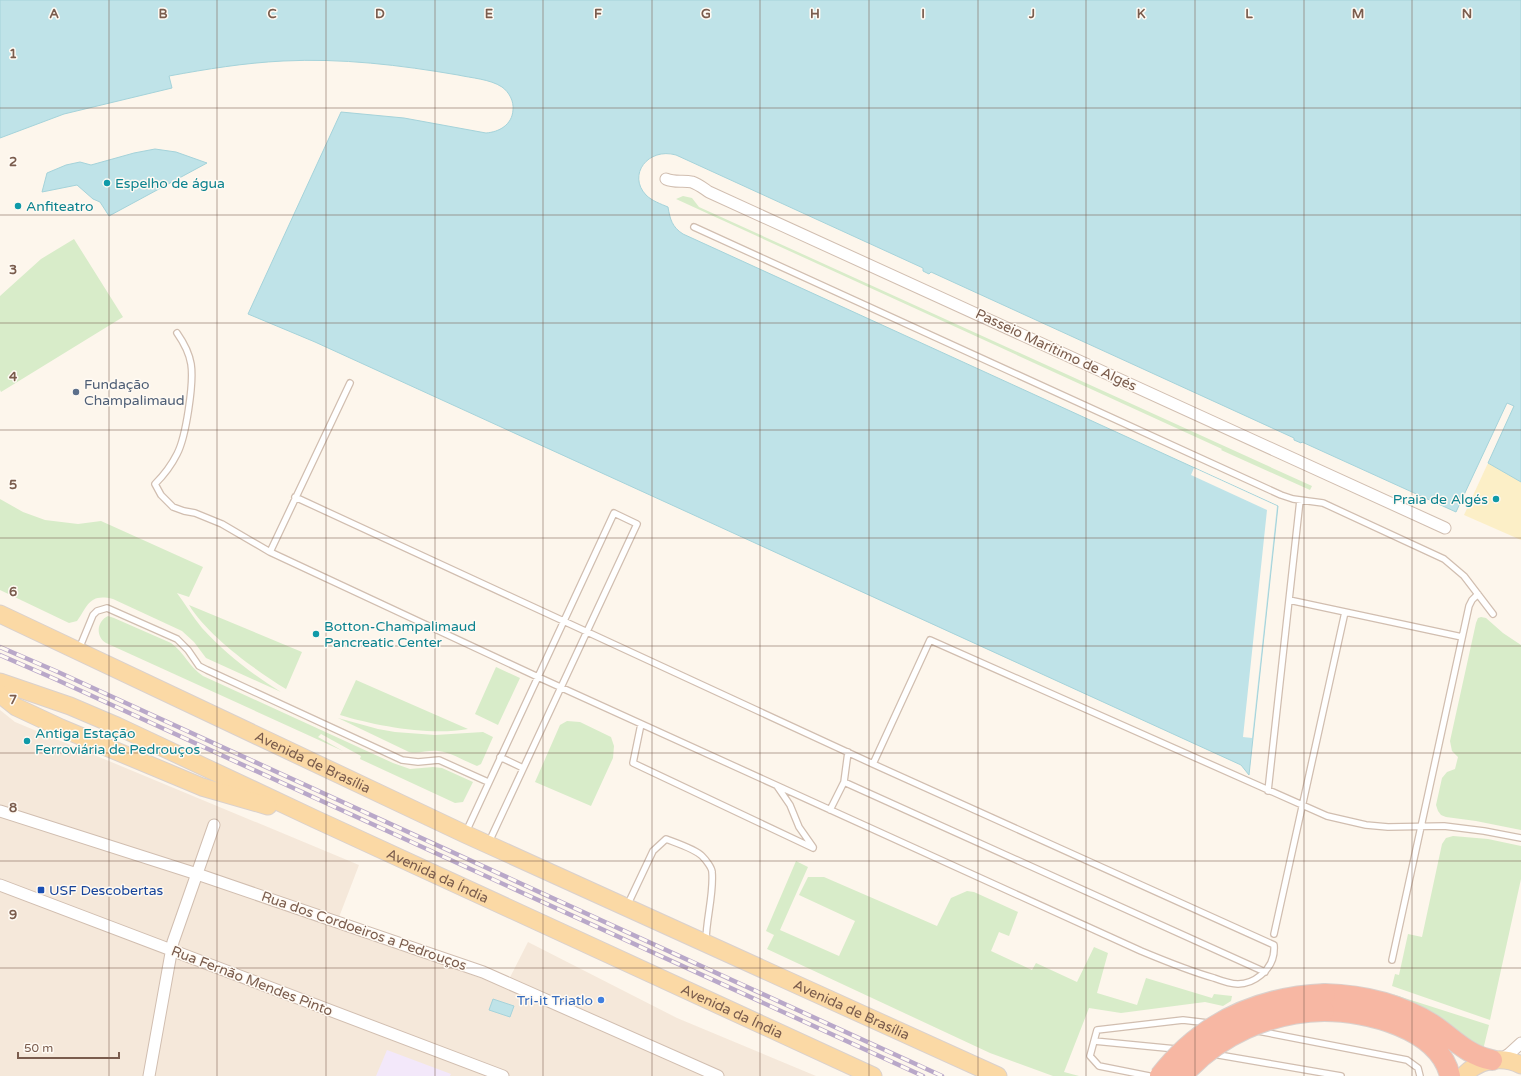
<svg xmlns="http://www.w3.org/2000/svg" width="1521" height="1076" font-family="'Varela Round',sans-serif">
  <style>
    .residential { fill: #f5e8da }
    .education { fill: #f3e8fa }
    .green { fill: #d8ecc9 }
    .sand { fill: #fcefc7 }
    .water { fill: #bfe3e8; stroke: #a5d3da }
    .pier { fill: #fdf6ec }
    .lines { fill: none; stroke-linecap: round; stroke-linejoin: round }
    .lane-casing { stroke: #d1beb0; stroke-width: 8 }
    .street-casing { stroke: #d1beb0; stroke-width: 13 }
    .primary-casing { stroke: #dad1cd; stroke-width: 19 }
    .highway-casing { stroke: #dad1cd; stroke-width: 22 }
    .lane { stroke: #fff; stroke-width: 5.5 }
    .street { stroke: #fff; stroke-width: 11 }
    .primary { stroke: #fbd9a5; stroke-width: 17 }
    .highway { stroke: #f7b7a3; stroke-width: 20 }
    .rail-casing { stroke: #b9a8c9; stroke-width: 4.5 }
    .rail { stroke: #fffaf3; stroke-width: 3; stroke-dasharray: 9; stroke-linecap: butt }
    .highway-bridge-casing { stroke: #dad1cd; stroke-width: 22; stroke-linecap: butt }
    .highway-bridge { stroke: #f7b7a3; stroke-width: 20 }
    .grid { fill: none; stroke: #7a5c4d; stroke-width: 1; stroke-opacity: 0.55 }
    .culture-dot { fill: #0f9aa8; stroke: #fffaf3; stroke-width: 1.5 }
    .service-dot { fill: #5c6f8a; stroke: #fffaf3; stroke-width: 1.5 }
    .transit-dot { fill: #1a4fb4; stroke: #fffaf3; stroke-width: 1.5 }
    .shop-dot { fill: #3f7fe0; stroke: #fffaf3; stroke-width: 1.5 }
    .labels { text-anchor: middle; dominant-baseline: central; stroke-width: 3; stroke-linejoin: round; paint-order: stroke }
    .culture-label { font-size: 14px; fill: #0d838f; stroke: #fffaf3; text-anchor: start }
    .street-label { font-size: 14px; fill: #7a5c4d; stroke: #fffaf3 }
    .service-label { font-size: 14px; fill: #4e5e75; stroke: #fffaf3; text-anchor: start }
    .transit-label { font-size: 14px; fill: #164399; stroke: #fffaf3; text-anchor: start }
    .shop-label { font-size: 14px; fill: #366cbe; stroke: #fffaf3; text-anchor: end }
    .grid-label { font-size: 13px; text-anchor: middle; font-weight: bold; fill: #7a5c4d; stroke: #fffaf3; stroke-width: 3; stroke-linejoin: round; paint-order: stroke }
  </style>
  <rect width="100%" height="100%" fill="#fdf6ec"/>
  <!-- residential -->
  <path class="residential" d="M 0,710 L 15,722 L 359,865 L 336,925 L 505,987 L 528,942 L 677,1018 L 816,1076 L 0,1076 Z"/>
  <!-- education -->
  <path class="education" d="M 387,1050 L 451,1074 L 450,1076 L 376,1076 Z"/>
  <!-- green -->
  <path class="green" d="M 683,196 L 692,198 L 699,207 L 1312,486 L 1310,490 L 1221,450 L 1222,449 L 676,199 Z
    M 74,239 L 123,317 L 1,392 L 0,390 L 0,296 L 41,259 Z
    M 0,499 L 23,512 L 45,520 L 78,524 L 101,521 L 203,567 L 189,597 L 177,593 C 185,604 193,617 202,628 C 226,654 252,674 281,692 L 206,658 L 194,642 L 182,631 L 113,599 C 89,593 88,606 77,621 L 69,623 L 0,590 Z
    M 189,605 L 302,652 L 286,689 C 255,670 208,636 189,605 Z
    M 108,616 L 114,618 L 171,643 C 184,652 189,667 203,676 L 393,763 L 410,769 L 433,767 L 442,768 L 473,782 L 463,802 L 455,803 L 360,759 L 361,756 L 321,734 L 318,737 L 343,751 L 106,643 C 95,636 97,621 108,616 Z
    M 1481,617 L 1486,618 L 1503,633 L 1521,645 L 1521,830 L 1476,821 L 1446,817 L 1441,815 L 1438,811 L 1436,805 L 1442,778 L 1447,772 L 1455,769 L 1458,757 L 1452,751 L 1450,741 L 1476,623 L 1478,618 Z
    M 496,667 L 520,678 L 498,725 L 475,714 Z
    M 356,680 L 468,729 C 431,736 376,726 340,715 Z
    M 338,718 L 378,729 L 395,732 L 435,735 L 483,732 L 493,737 L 481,764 L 477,766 C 464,761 453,753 438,751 C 428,750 419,754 409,752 Z
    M 567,721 L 580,722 L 611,737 L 614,746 L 613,758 L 591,806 L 535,782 L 560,725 Z
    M 1453,836 L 1488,839 L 1521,846 L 1521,879 L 1490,1020 L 1392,986 L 1395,974 L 1399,975 L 1408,934 L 1422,937 L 1442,844 L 1446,838 Z
    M 796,861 L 808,867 L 780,930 L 839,956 L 855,921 L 799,895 L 808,877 L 824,877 L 937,926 L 951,898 L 967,891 L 974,892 L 1018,912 L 1009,936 L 999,932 L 991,951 L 1032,970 L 1036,963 L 1077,982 L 1094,947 L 1108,953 L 1097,993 L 1137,1005 L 1146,978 L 1212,998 L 1214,994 L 1232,996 L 1231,1001 L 1223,1006 L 1205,1002 L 1121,1013 L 1089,1008 L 1064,1072 L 1079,1076 L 1053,1076 L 990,1053 L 767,949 L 774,935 L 766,931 Z
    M 1392,994 L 1489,1025 L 1483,1050 L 1437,1016 Z"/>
  <!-- sand -->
  <path class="sand" d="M 1488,463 L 1521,482 L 1521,540 L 1464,515 Z"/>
  <!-- water -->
  <path class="water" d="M 0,0 L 1521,0 L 1521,482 L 1488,463 L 1514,406 L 1507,403 L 1456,512 L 1302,442 L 1301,443 L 1294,440 L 1294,438 L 931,272 L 929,274 L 923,271 L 923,268 L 676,155 C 648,147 627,175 646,195 C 652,201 661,204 668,207 C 670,219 672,227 683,234 L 1278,506 L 1249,775 L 1241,765 L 315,342 L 248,314 L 341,112 L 404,118 L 486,133 C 499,132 512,125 513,110 C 514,101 509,92 502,87 C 490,79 471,78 458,75 C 400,65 341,58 283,61 C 244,63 207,69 169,76 L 172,88 L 64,114 L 0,138 Z
    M 155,149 L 176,152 L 207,163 L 109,216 L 100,202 L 93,199 L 77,185 L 42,192 L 47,173 L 66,165 L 80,162 L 91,165 L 134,153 Z
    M 493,999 L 514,1006 L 510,1017 L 489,1010 Z"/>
  <!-- pier -->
  <path class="pier" d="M 1194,468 L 1277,506 L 1252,738 L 1243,737 L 1267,510 L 1191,475 Z"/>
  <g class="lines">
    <defs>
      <path id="lane" d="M 694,227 L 1281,495 L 1293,499 L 1323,503 L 1444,559 L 1464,576 L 1493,614
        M 177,333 C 184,343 189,352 191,364 C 194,383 186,437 177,454 C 171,466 164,475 155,484 L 161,495 L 173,507 L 184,511 L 195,513 L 222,524 L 270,552 L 538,677 L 1141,951 C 1165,961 1189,971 1214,978 C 1222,981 1230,984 1238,984 C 1247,984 1255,980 1261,975 C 1271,967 1275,958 1274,945 L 873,764 L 295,497
        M 270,552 L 350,383
        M 1289,600 L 1462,637
        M 79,649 L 93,615 L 97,611 L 107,608 L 177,639 L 188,650 L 199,666 L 207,670 L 402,760 L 418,762 L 439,760 L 488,782
        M 641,724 L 633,763 L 813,848
        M 500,757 L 523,768
        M 873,764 L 930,640 L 1327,816 L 1366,825 L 1388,827 L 1444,826 L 1484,831 L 1521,838
        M 844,782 L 1265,972
        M 777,786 L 790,805 L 799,827 L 813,847
        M 1268,791 L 1300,500
        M 830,810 L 844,782 L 848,752
        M 466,832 L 614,513 L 637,524 L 489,842
        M 627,906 L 653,851 L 666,839 C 676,843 695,849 702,856 C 706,860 712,868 712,872 C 714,894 706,919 706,941
        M 1274,934 L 1345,612
        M 1392,960 L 1469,606 L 1472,600 L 1478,594
        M 1258,1031 L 1407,1060 L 1418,1068 L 1420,1076
        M 1094,1041 L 1097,1030 L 1183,1020 L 1208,1023
        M 1213,1054 L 1341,1076
        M 1149,1076 L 1099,1066 L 1090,1056 L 1094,1041 L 1176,1049"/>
      <path id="street" d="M 666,179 C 675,183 683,180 692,182 C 698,184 703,188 709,192 L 1445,528
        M 0,811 L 197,874 L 483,972 L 718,1076
        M 0,885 L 503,1076
        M 1500,1060 L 1509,1054 L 1521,1043
        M 149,1076 L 173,942 L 214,825"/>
      <g id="primary">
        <path id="s1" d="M 0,614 L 465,834 L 998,1076"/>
        <path id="s2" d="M 0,682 L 70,706 L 117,726 L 315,819 L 873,1076"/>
        <path d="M 0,694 L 16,707 L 61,728 L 202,787 L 268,806"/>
        <path d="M 1463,1076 C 1478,1060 1501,1055 1521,1065"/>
      </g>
      <path id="highway" d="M 1325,994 C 1362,995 1400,1004 1432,1024 C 1452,1037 1468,1056 1492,1060
        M 1324,1011 C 1366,1011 1439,1028 1450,1076"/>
    </defs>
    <!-- lane casing -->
    <use href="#lane" class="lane-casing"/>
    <!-- street casing -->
    <use href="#street" class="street-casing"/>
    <!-- primary casing -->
    <use href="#primary" class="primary-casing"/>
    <!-- highway casing -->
    <use href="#highway" class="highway-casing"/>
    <!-- lane -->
    <use href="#lane" class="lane"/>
    <!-- street -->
    <use href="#street" class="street"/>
    <!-- primary -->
    <use href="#primary" class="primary"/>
    <!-- highway -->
    <use href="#highway" class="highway"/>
    <defs>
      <path id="rail" d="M 0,647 L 58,672 L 942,1076
        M 0,655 L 55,679 L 923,1076"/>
    </defs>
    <!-- rail casing -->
    <use href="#rail" class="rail-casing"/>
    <!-- rail -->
    <use href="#rail" class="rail"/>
    <defs>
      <path id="highway-bridge" d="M 1160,1076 C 1202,1022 1258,997 1325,994
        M 1182,1076 C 1218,1035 1270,1012 1324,1011"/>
    </defs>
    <!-- highway-bridge casing -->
    <use href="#highway-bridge" class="highway-bridge-casing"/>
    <!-- highway-bridge -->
    <use href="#highway-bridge" class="highway-bridge"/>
  </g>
  <!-- grid -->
  <path class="grid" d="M 109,0 L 109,1076M 217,0 L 217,1076M 326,0 L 326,1076M 435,0 L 435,1076M 543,0 L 543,1076M 652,0 L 652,1076M 760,0 L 760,1076M 869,0 L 869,1076M 978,0 L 978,1076M 1086,0 L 1086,1076M 1195,0 L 1195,1076M 1304,0 L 1304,1076M 1412,0 L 1412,1076M 0,108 L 1521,108M 0,215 L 1521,215M 0,323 L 1521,323M 0,430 L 1521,430M 0,538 L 1521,538M 0,646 L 1521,646M 0,753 L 1521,753M 0,861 L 1521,861M 0,968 L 1521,968"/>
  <!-- markers -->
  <g class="culture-dot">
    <circle cx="107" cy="183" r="4"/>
    <circle cx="18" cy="206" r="4"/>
    <circle cx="1496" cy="499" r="4"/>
    <circle cx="316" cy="634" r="4"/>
    <circle cx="27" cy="741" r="4"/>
  </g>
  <circle class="service-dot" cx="76" cy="392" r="4"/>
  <rect class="transit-dot" x="37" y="886" width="8" height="8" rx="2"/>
  <circle class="shop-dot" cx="601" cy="1000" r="4"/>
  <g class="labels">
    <!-- culture labels -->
    <g class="culture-label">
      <text x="115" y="183">Espelho de água</text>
      <text x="26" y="206">Anfiteatro</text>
      <text x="1488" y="499" text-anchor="end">Praia de Algés</text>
      <text x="324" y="626">Botton-Champalimaud<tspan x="324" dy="16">Pancreatic Center</tspan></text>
      <text x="35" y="733">Antiga Estação<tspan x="35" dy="16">Ferroviária de Pedrouços</tspan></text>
    </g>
    <!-- street labels -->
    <g class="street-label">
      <text transform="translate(1056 350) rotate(25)">Passeio Marítimo de Algés</text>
      <text stroke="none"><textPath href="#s1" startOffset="346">Avenida de Brasília</textPath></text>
      <text stroke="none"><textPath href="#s2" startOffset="479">Avenida da Índia</textPath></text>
      <text transform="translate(364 931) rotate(19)">Rua dos Cordoeiros a Pedrouços</text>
      <text transform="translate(252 981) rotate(21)">Rua Fernão Mendes Pinto</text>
      <text stroke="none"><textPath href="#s1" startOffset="939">Avenida de Brasília</textPath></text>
      <text stroke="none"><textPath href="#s2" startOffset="803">Avenida da Índia</textPath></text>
    </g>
    <!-- service labels -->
    <g class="service-label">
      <text x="84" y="384">Fundação<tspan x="84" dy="16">Champalimaud</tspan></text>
    </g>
    <!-- transit labels -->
    <g class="transit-label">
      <text x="49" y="890">USF Descobertas</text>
    </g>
    <!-- shop labels -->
    <g class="shop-label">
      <text x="593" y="1000">Tri-it Triatlo</text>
    </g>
  </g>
  <g class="grid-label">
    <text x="54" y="18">A</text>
    <text x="163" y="18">B</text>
    <text x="272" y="18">C</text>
    <text x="380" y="18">D</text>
    <text x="489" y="18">E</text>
    <text x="598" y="18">F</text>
    <text x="706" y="18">G</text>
    <text x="815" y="18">H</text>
    <text x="923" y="18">I</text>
    <text x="1032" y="18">J</text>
    <text x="1141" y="18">K</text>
    <text x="1249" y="18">L</text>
    <text x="1358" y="18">M</text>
    <text x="1467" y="18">N</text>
    <text x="13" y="58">1</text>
    <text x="13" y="166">2</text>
    <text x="13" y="274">3</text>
    <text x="13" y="381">4</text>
    <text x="13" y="489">5</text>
    <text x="13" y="596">6</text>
    <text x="13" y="704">7</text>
    <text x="13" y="812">8</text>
    <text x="13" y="919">9</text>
  </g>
  <!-- scale -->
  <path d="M18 1052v6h101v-6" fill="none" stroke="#7a5c4d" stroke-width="2"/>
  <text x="24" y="1052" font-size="12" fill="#7a5c4d" stroke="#fffaf3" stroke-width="3" paint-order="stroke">50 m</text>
</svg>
